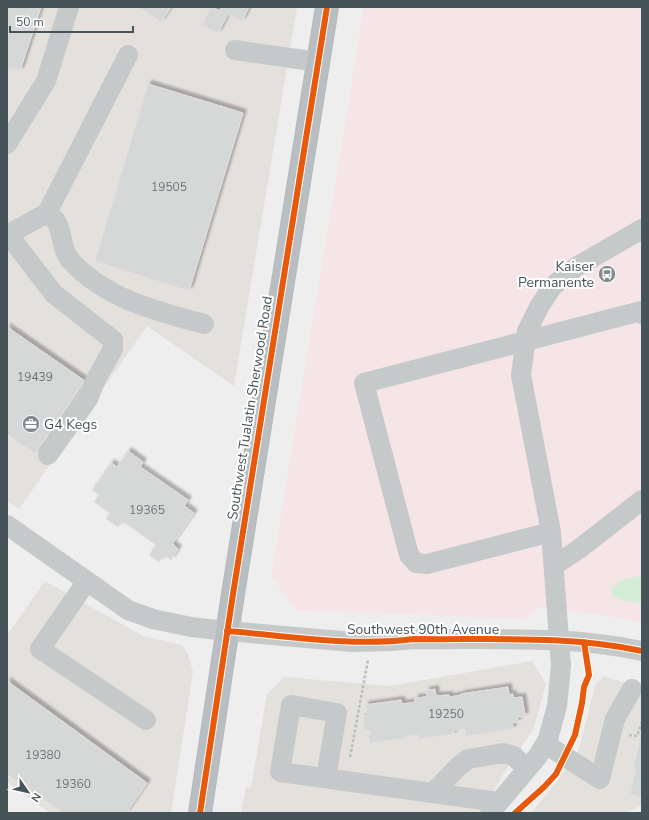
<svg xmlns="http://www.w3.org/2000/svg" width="649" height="820" font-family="'Nunito Sans',sans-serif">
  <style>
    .commercial { fill: #e4e0dc }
    .medical { fill: #f5e5e6 }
    .green { fill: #d3edd7 }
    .building { fill: #d6d7d7; stroke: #e0e0e1; filter: url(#shadow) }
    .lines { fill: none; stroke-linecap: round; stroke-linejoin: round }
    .highway-casing { stroke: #b3babd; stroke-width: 24 }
    .path { stroke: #b5c2bb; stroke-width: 2.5; stroke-dasharray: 3 2; stroke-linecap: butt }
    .minor { stroke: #c6c9ca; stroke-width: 20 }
    .highway { stroke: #b9bec2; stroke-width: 22 }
    .cycleway-casing { stroke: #fff; stroke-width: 8 }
    .cycleway { stroke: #e8590c; stroke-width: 6 }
    .labels { text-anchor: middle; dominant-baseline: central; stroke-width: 4; stroke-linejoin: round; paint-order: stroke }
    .number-label { font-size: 12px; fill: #6b767a }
    .poi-label { font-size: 14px; fill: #46545a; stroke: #fff; text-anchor: end }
    .street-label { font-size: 14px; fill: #46545a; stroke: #fff }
  </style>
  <defs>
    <filter id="shadow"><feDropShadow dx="3.5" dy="-3.5" stdDeviation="1" flood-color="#0004"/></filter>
  </defs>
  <rect width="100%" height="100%" fill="#efeeee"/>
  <!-- commercial -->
  <path class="commercial" d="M 7,7 L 297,7 L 234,386 L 147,326 L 19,509 L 7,501 Z
    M 45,581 L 143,636 L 182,645 L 188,654 L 193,672 L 171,813 L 50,813 L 7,782 L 7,635 Z
    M 532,661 L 546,684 L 534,728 L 502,776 L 482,813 L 241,813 L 246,787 L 251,788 L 267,694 L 284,677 L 390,686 Z
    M 603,676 L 642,688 L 642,805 L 626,813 L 531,813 L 555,784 L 578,752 L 595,686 Z"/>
  <!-- medical -->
  <path class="medical" d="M 364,7 L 642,7 L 642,624 L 622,618 L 537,607 L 528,619 L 296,610 L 271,576 Z"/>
  <!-- green -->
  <path class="green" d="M 642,575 L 642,604 L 620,600 L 611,594 L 612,587 L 623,580 Z"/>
  <!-- building -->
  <path class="building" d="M 7,7 L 41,7 L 20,71 L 9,67 L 7,72 Z
    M 138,7 L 171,7 L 161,22 Z
    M 211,7 L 220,11 L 221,7 L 249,7 L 242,21 L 228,14 L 218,33 L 202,25 Z
    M 148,84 L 243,113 L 189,291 L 95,261 Z
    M 7,327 L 85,381 L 35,454 L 7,434 Z
    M 128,451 L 143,462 L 140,467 L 188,500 L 184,506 L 194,513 L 172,544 L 178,549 L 171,560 L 164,555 L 159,562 L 149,555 L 156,545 L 122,521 L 118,527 L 106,519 L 110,513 L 94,502 L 99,495 L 92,490 L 111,463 L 117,467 Z
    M 7,681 L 147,783 L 126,813 L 63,813 L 7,774 Z
    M 508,687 L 509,695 L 513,694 L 513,698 L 522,697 L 525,716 L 517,717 L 518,722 L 512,723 L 513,729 L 466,736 L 465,729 L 453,730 L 454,734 L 419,739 L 418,735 L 406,736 L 407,738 L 370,743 L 368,735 L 371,735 L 371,730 L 364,731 L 363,717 L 368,716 L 365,705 L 401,700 L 402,704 L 415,702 L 415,698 L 427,697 L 426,691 L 435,689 L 436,696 L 449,695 L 450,697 L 461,695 L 461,694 Z
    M 642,732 L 642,797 L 630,794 L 636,768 L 633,768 Z"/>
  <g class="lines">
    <defs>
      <path id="highway" d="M 200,813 L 233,594 L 327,7"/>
    </defs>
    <!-- highway casing -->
    <use href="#highway" class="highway-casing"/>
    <!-- path -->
    <path class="path" d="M 629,735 L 637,736 L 642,722
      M 350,757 L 368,660"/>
    <!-- minor -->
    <path class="minor" d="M 235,50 L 318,62
      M 7,144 L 46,81 L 69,7
      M 47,213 L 128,55
      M 7,233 L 54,294 L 113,340 L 113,349 L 95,381 L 88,399 L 48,455
      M 7,235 L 47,213 C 50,215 54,218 56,221 C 63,232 61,251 71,261 C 106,299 156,311 204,324
      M 7,525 L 128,610 L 153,619 L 191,627 L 227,631 L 352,642 L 392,641 L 414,639 C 490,640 568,635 642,651
      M 551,532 L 427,564 L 416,563 L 409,555 L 364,383 L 641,311 L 642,314
      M 555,565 L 579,549 L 642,500
      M 87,581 L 40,649 L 146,720
      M 545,744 L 600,779 L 615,719 L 632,689
      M 326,778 L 337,713 L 291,705 L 280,772 L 498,802
      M 433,793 L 459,766 L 468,759 L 503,753 L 514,756 L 527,769
      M 490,813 L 538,756 L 548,739 L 557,706 L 561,666 L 551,532 L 521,375 L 527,331 L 539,307 L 553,286 L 576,267 L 642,229"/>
    <!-- highway -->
    <use href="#highway" class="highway"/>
    <defs>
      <path id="cycleway" d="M 227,631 C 289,636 352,647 414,639 C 490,640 568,635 642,651
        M 200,813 L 233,594 L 327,7
        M 515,813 L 544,787 L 556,774 L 575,735 L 582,703 L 584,687 L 589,675 L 584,642"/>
    </defs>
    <!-- cycleway casing -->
    <use href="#cycleway" class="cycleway-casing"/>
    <!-- cycleway -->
    <use href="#cycleway" class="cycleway"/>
  </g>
  <!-- icons -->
  <defs>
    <symbol id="bus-disc" viewBox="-11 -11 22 22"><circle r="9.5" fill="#818a8e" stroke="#fff"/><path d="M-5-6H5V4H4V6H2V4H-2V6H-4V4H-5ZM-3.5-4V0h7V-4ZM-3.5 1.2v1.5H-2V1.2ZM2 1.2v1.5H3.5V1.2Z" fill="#fff"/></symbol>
    <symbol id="office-disc" viewBox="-11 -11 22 22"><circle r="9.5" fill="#818a8e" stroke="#fff"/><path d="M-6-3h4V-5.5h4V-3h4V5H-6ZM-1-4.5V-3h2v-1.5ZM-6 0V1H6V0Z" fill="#fff"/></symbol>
  </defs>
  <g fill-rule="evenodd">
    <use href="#bus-disc" x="597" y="264" width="20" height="20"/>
    <use href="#office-disc" x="21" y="414" width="20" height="20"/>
  </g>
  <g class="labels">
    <!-- number labels -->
    <g class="number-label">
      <text x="169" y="187">19505</text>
      <text x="35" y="377">19439</text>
      <text x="147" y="510">19365</text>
      <text x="446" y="714">19250</text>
      <text x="43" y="755">19380</text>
      <text x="73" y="784">19360</text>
    </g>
    <!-- poi labels -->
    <g class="poi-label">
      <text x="594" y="266">Kaiser<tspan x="594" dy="16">Permanente</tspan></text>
      <text x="44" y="424" text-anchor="start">G4 Kegs</text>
    </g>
    <!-- street labels -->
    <g class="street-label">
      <text transform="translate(250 408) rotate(-81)">Southwest Tualatin Sherwood Road</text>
      <text x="423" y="629">Southwest 90th Avenue</text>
    </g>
  </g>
  <!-- border -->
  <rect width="649" height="820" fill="none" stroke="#46545a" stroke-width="16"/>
  <!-- north arrow -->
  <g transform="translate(28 792) rotate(124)" stroke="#ffffff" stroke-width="3" paint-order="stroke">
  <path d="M0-3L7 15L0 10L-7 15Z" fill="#46545a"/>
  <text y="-6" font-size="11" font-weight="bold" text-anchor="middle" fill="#46545a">N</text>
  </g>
  <!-- scale -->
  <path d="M10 26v6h123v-6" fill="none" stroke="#46545a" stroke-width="2"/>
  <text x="16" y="26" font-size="12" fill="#46545a" stroke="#ffffff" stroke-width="3" paint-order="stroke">50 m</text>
</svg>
